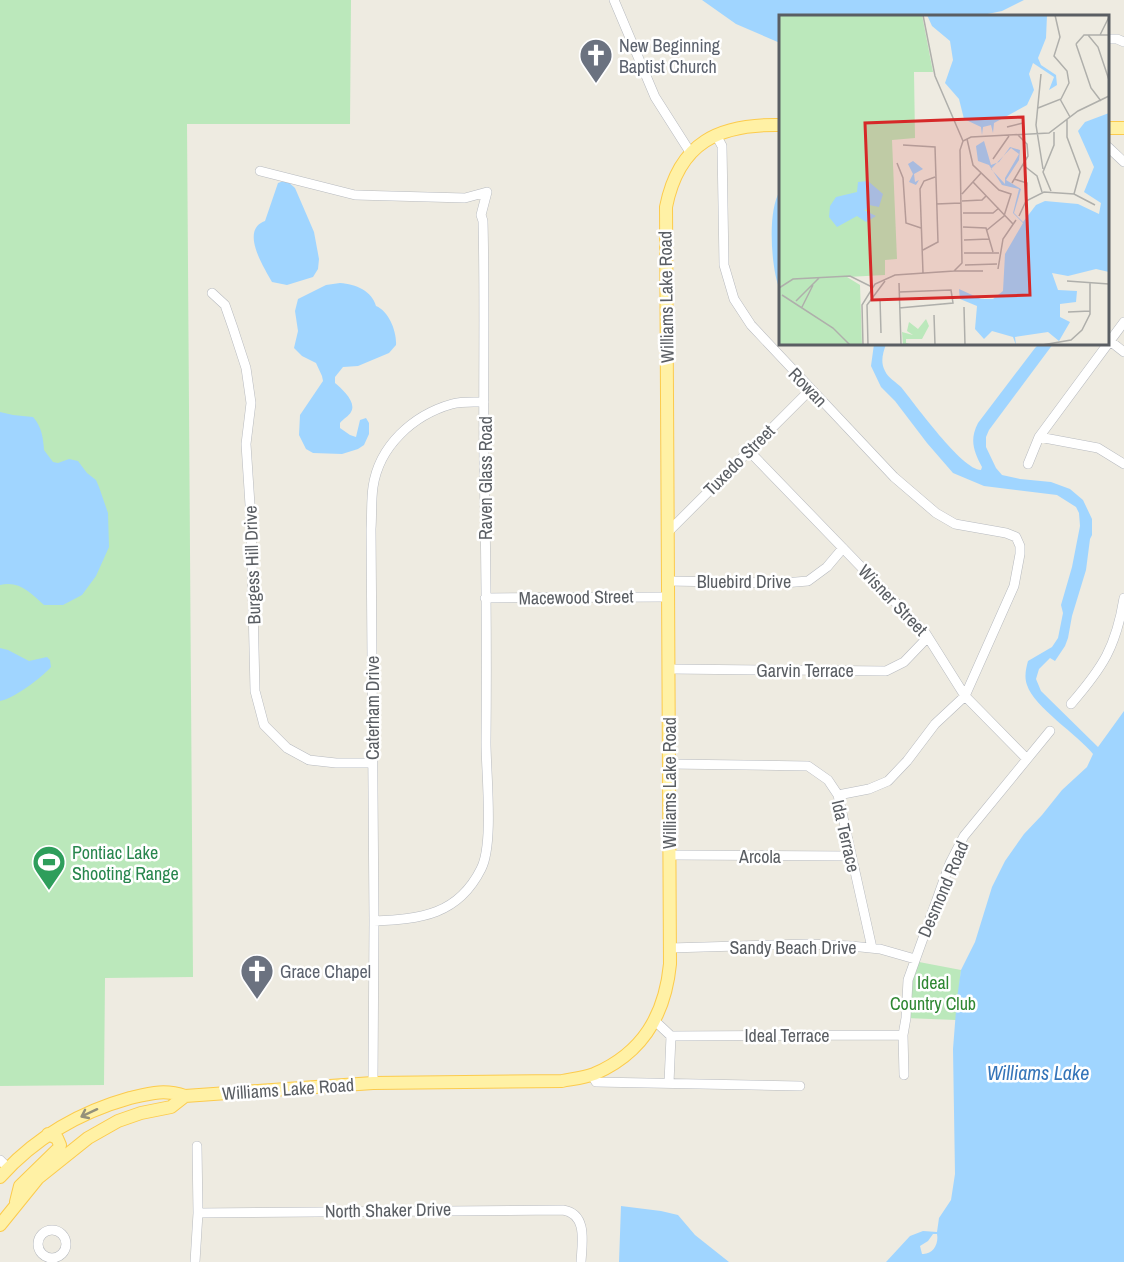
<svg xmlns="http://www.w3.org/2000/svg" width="1124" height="1262" font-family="'Archivo Narrow',sans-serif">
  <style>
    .green { fill: #bbe8bb }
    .water { fill: #a0d5ff; fill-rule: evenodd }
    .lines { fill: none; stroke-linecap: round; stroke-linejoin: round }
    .minor-casing { stroke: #b7babf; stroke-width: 10 }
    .major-casing { stroke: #fccb4c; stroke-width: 14 }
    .minor { stroke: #fff; stroke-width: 9 }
    .major { stroke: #fff1a5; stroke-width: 12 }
    .oneway { stroke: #94917a }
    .labels { text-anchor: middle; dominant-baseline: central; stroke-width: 5; stroke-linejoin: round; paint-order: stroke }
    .worship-label { font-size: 18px; fill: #5b616d; stroke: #fff; text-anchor: start }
    .street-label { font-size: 18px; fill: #5a5e63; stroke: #fff }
    .leisure-label { font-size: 18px; fill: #27864d; stroke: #fff; text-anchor: start }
    .park-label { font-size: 18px; fill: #2e8732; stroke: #fff }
    .water-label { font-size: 20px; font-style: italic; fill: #3575b9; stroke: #fff }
    .inset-road { fill: none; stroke: #afafab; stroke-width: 1.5 }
    .view { fill: #d62828; fill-opacity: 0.15; stroke: #d62828; stroke-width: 3 }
    .inset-edge { fill: none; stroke: #5a5e63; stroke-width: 3 }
  </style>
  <rect width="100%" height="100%" fill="#eeebe1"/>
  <!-- green -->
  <path class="green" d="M 0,0 L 351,0 L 350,124 L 187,124 L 193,977 L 105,978 L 104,1085 L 0,1086 Z
    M 919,962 L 961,970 L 956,1020 L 906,1018 L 908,980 Z"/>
  <!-- water -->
  <path class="water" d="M 702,0 L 1024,0 L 1002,11 L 978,16 L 780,16 L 780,43 L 736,24 Z
    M 286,180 L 295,188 L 314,232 L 319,259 L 318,269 L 313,277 L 287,285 L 272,282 C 263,266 240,230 265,221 L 278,183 Z
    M 780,191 L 780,290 C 771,270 767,210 780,191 Z
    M 340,283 C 356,284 372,291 376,306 C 389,311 397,332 396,345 L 389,353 L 358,366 L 343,367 L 335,377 L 335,383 C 342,389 357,402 351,412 C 349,416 343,419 340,423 L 340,428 L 350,435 L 356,437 L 360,420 L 366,418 L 369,423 L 369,434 L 364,445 L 358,449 L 342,454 L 313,453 L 306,449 L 299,435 L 300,415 L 323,381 L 322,376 L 316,363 L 302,356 L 294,348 L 298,331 L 295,311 L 298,299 L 326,285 Z
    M 874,344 L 886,344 C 883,353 880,362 885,371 C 888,378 896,382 901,387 C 915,404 962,470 981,470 L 982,467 C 974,452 969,440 978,423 L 1035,348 L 1039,344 L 1053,344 L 989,430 L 986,437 L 986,447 L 996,468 L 1002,475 L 1020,479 L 1051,482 L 1070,489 L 1083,500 L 1092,519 L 1092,535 L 1090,539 L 1086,570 L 1072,616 L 1068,638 L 1065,646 L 1055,661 L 1050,658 L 1039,669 L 1036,679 L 1041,691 L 1098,747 L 1124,711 L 1124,1262 L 886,1262 L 910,1236 L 923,1231 L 937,1232 L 939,1218 L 951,1200 L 955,1174 L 953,1049 L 957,998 L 961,970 L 975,942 L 992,887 L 1005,861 L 1024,834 L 1042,815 L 1062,790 L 1087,767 L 1093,754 C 1078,735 1034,707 1027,685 C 1024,677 1026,668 1028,661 L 1052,647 L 1058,638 L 1063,613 L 1061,605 L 1072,567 L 1080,526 L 1079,513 L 1076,507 L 1057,495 L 984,486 L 953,473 L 927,443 L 895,401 L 881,387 L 871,366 ZM 933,1234 L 937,1234 C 939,1244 933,1255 922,1254 L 920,1246 L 928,1241 Z
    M 0,412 L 13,415 L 33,417 C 42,427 43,438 44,450 L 53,462 L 58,463 L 69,459 L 78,461 L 87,473 L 96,480 L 99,487 L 108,513 L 109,547 L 96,576 L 82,595 L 63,605 L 44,605 C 31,593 19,580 0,585 Z
    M 0,648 L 8,650 L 29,661 L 47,657 L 50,660 L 51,667 C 41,678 15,698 0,701 Z
    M 621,1206 L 661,1211 L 678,1215 L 695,1235 L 729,1262 L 619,1262 Z"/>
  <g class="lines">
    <defs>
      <path id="minor" d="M 614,0 L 655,97 L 690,152
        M 1108,39 L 1117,39 L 1124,42
        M 716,135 L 722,146 L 724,265 L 734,299 L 751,325 L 894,477 L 936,513 L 955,524 L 1006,533 L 1016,537 L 1020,546 L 1020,554 L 1014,586 L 965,696 L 935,724 L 907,761 L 888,781 L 869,789 L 838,795
        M 1108,147 L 1124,162
        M 260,171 L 355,195 L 465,198 L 487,192 L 481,215 L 483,221 C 485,301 483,381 484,461 C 486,555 487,649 486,743 C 486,772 494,845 481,869 C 458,915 421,919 374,921
        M 212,293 L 225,305 L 233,328 L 246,368 L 251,403 L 246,444 L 251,520 L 255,691 L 264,725 L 287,748 L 309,760 L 336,763 L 372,763
        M 1110,341 L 1124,352
        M 1039,437 L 1098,448 L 1124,464
        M 748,450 L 926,634 L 965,696 L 1027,759
        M 1028,464 L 1039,437 L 1124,322
        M 668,532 L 811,389
        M 668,581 L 784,583 L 808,581 L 827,567 L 843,548
        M 485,598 L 668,597
        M 669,669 L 886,671 L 904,662 L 928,637
        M 1071,704 C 1103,667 1116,647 1124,598
        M 669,764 L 808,766 L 828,780 L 838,795 L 872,948
        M 670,855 L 851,856
        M 670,948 L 809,944 L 851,946 L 880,949 L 915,959
        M 655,1021 L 671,1036 L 669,1083
        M 671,1036 L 903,1035
        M 592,1075 L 596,1082 L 800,1086
        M 904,1075 L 903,1035 L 906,1018 L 908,980 L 950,863 L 964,836 L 1050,731
        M 373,1083 L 374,921 L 371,529 C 372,515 371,501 373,487 C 379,446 413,415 452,404 C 462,401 473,402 484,402
        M 0,1160 L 8,1168
        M 198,1213 L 563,1210 C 588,1214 582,1243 581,1262
        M38 1244a14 14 0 1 1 28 0a14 14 0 1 1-28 0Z
        M 195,1262 L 198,1213 L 197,1146"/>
      <path id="major" d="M 1108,128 L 1124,128
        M 0,1177 C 35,1138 80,1112 130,1098 C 151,1093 165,1089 185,1096 L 373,1083 L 562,1081 C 572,1079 584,1078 594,1074 C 643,1053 665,1015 670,964 L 666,207 C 679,142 719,124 780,125
        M 16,1202 L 20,1186 L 59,1148 L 60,1145 L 57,1138 L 48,1134
        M 0,1225 L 38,1178 L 88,1138 L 118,1121 L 141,1113 L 171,1107 L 185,1096"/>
    </defs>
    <!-- minor casing -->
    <use href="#minor" class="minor-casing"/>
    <!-- major casing -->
    <use href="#major" class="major-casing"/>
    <!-- minor -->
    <use href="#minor" class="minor"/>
    <!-- major -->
    <use href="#major" class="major"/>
  </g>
  <!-- one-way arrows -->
  <defs><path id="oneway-shaft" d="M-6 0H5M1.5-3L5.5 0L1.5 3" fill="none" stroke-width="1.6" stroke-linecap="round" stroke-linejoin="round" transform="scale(1.5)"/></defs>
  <use class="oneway" href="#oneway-shaft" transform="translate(89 1113) rotate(155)"/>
  <!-- icons -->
  <defs>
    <symbol id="church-pin" viewBox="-11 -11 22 30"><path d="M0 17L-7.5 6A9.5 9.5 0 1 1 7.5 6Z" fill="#6b7280" stroke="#fff"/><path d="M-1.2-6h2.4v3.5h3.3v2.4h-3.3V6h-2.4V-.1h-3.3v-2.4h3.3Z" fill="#fff"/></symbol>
    <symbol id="stadium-pin" viewBox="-11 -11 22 30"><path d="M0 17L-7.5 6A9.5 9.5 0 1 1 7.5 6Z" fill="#2e9e5b" stroke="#fff"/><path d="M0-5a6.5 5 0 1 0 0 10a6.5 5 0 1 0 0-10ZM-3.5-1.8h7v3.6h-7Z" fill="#fff"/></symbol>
  </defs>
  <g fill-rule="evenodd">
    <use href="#church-pin" x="577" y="36" width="38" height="52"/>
    <use href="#stadium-pin" x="30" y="843" width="38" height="52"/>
    <use href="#church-pin" x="238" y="952" width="38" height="52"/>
  </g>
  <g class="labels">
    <!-- worship labels -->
    <g class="worship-label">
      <text x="619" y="45">New Beginning<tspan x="619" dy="21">Baptist Church</tspan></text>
      <text x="280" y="971">Grace Chapel</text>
    </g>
    <!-- street labels -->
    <g class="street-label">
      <text transform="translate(666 297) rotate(-91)">Williams Lake Road</text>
      <text transform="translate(808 387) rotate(46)">Rowan</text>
      <text transform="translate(739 460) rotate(-45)">Tuxedo Street</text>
      <text transform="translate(485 478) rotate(-90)">Raven Glass Road</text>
      <text transform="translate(252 565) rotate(-92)">Burgess Hill Drive</text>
      <text x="744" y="581">Bluebird Drive</text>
      <text transform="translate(576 597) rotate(-1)">Macewood Street</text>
      <text transform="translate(893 600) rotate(46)">Wisner Street</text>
      <text x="805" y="670">Garvin Terrace</text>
      <text transform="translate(372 708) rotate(-90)">Caterham Drive</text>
      <text transform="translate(669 783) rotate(-90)">Williams Lake Road</text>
      <text transform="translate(846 836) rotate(77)">Ida Terrace</text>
      <text x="760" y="856">Arcola</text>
      <text transform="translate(943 889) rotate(-67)">Desmond Road</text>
      <text x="793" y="947">Sandy Beach Drive</text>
      <text x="787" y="1035">Ideal Terrace</text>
      <text transform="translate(288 1089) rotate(-4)">Williams Lake Road</text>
      <text transform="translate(388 1210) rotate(-1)">North Shaker Drive</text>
    </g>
    <!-- leisure labels -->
    <g class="leisure-label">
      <text x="72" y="852">Pontiac Lake<tspan x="72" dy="21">Shooting Range</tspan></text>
    </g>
    <!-- park labels -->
    <g class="park-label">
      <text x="933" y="982">Ideal<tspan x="933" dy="21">Country Club</tspan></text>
    </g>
    <!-- water labels -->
    <g class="water-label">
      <text x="1038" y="1072">Williams Lake</text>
    </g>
  </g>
  <!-- overview -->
  <g transform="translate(779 15)">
    <rect width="330" height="330" fill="#eeebe1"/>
    <path d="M 0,0 L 143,0 L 154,57 L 135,57 L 136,123 L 113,125 L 118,244 L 106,245 L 106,260 L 68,262 L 81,270 L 83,330 L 0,330 ZM 147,304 L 150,311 L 143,324 L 127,324 L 127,328 L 136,330 L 124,330 L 123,317 L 134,320 L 128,316 L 130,307 L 139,314 Z" fill="#bbe8bb"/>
    <path d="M 148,0 L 268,0 L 267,23 L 259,43 L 262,50 L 277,60 L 278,70 L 270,75 L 275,62 L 254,48 L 250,59 L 255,75 L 248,90 L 215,108 L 214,118 L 212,110 L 204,112 L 203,120 L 202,112 L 185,104 L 180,84 L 166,68 L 174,45 L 171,26 L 153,11 ZM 330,98 L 330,257 L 317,254 L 289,261 L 273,258 L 279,275 L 298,276 L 297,287 L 281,289 L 281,302 L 291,307 L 280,326 L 269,317 L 236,322 L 237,330 L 234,322 L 213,316 L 205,324 L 196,314 L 198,291 L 181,284 L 180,274 L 202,284 L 214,284 L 224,276 L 226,239 L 244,208 L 234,198 L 240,174 L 223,170 L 210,150 L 199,146 L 197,131 L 205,126 L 212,150 L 220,147 L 231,132 L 241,135 L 240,145 L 227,165 L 242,174 L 235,198 L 244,207 L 257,190 L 266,186 L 299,189 L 320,199 L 322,188 L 305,177 L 315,152 L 299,116 L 306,107 ZM 232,133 L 240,139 L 226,163 L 226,169 L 212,154 ZM 134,146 L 144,154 L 135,159 L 136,167 L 140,165 L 137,170 L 130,167 L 134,159 L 129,149 ZM 89,166 L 104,179 L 100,192 L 90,190 L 90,194 L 85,195 L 97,201 L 87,207 L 78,201 L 58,212 L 50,202 L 51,191 L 57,182 L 78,177 L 79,167 Z" fill="#a0d5ff" fill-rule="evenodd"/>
    <path class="inset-road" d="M 144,0 L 156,61 L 184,126M 309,20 L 319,32 L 330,65M 321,20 L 330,2M 297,29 L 312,73 L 322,86M 297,29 L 305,20 L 330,20M 262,59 L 257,110 L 264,154M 281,84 L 291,102M 259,93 L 282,84 L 290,68 L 288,56 L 275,41 L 281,22 L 276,0M 288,104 L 288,122 L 301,157 L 295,179M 228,112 L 244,108 L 245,119M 188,124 L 194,150 L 220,175 L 232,179 L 225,201 L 208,215M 124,130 L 156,132 L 159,227 L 144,235M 214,144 L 230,121M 118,148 L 124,163 L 127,208 L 142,213M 244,150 L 258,161 L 263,177M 235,164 L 248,168 L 247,185M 194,167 L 234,209M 233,168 L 249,141 L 248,129 L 239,120M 272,176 L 264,157 L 275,130 L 275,117M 183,179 L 202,158M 183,186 L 203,185 L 207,181M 157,189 L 182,188M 184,198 L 214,198 L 220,193M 240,201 L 247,186 L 265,177 L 295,179 L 316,190M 184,212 L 207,213 L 214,237M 185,225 L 210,224M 185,238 L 220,238M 186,250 L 218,249M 219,254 L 224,224 L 237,205M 175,256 L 204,256M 144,258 L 141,174 L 145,166 L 156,162M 288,266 L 330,269M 120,268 L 122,330M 0,273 L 14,264 L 71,261 L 93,272M 120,277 L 172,275 L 174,288 L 120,293M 3,280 L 54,313 L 71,330M 101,284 L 102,318M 17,286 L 40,263M 23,292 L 34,270M 185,292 L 186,330M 289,297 L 311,296M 155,300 L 156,330M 84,330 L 83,290 L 96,269 L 116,260 L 175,256 L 183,248 L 181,135 L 184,126 L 192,122 L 270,118 L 299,96 L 330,81M 89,330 L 88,290 L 106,266M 263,330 L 292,325 L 303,315 L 311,299 L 311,268"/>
    <path class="view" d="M 244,102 L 251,280 L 93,285 L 86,108 Z"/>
    <rect width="330" height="330" class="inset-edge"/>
  </g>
</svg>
